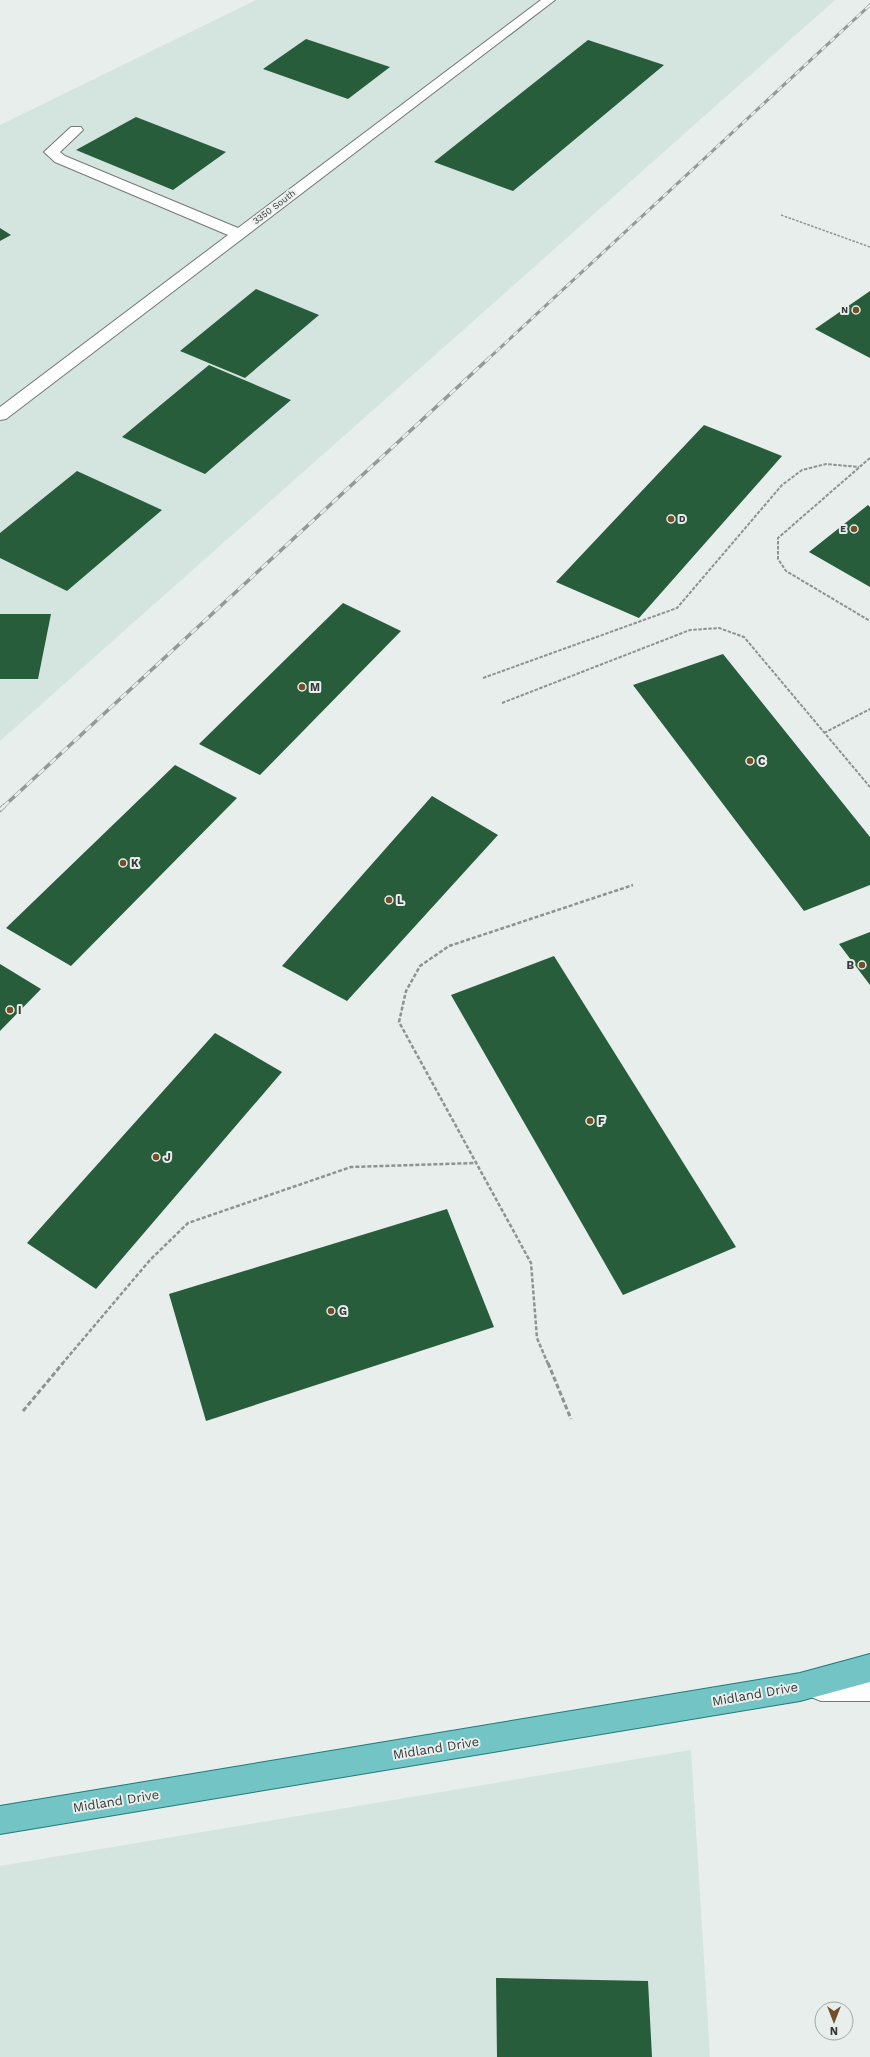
<svg xmlns="http://www.w3.org/2000/svg" width="870" height="2057" font-family="'Work Sans',sans-serif">
  <style>
    .built { fill: #d4e4df }
    .building { fill: #275d3a }
    .lines { fill: none; stroke-linecap: round; stroke-linejoin: round }
    .minor-casing { stroke: #737977; stroke-width: 2 }
    .major-casing { stroke: #217a7b; stroke-width: 2 }
    .path-far3 { stroke: #8e9392; stroke-width: 1.5; stroke-dasharray: 2.5 1.5; stroke-linecap: butt }
    .path-far2 { stroke: #8e9392; stroke-width: 2; stroke-dasharray: 3.5 1.5; stroke-linecap: butt }
    .path-far1 { stroke: #8e9392; stroke-width: 2.5; stroke-dasharray: 4 2; stroke-linecap: butt }
    .path { stroke: #8e9392; stroke-width: 3; stroke-dasharray: 5 2.5; stroke-linecap: butt }
    .minor { fill: #fff; fill-rule: evenodd }
    .major { fill: #73c4c5; fill-rule: evenodd }
    .rail-far2-casing { stroke: #949998; stroke-width: 3 }
    .rail-far1-casing { stroke: #949998; stroke-width: 3.5 }
    .rail-casing { stroke: #949998; stroke-width: 4.5 }
    .rail-far2 { stroke: #e7eeec; stroke-width: 2; stroke-dasharray: 6; stroke-linecap: butt }
    .rail-far1 { stroke: #e7eeec; stroke-width: 2.5; stroke-dasharray: 8; stroke-linecap: butt }
    .rail { stroke: #e7eeec; stroke-width: 3; stroke-dasharray: 9; stroke-linecap: butt }
    .poi-dot { fill: #724e29; stroke: #e7eeec; stroke-width: 1.5 }
    .labels { text-anchor: middle; dominant-baseline: central; stroke-width: 4; stroke-linejoin: round; paint-order: stroke }
    .far-street-label { font-size: 9px; fill: #363938; stroke: #e7eeec }
    .far-poi-label { font-size: 9px; font-weight: bold; fill: #363938; stroke: #e7eeec; text-anchor: end }
    .poi-label { font-size: 11px; font-weight: bold; fill: #363938; stroke: #e7eeec; text-anchor: start }
    .near-street-label { font-size: 13px; fill: #363938; stroke: #e7eeec }
  </style>
  <rect width="100%" height="100%" fill="#e7eeec"/>
  <!-- built -->
  <path class="built" d="M 256,0 L 835,0 L 0,741 L 0,125 Z
    M 691,1750 L 710,2057 L 0,2057 L 0,1866 Z"/>
  <!-- building -->
  <path class="building" d="M 306,39 L 390,67 L 348,99 L 263,69 Z
    M 588,40 L 664,65 L 513,191 L 434,162 Z
    M 136,117 L 226,152 L 173,190 L 76,150 Z
    M 0,228 L 11,235 L 0,241 Z
    M 256,289 L 319,315 L 245,378 L 180,351 Z
    M 870,291 L 870,358 L 815,329 Z
    M 209,365 L 291,400 L 205,474 L 122,437 Z
    M 704,425 L 782,456 L 639,618 L 556,582 Z
    M 77,471 L 162,510 L 67,591 L 0,558 L 0,533 Z
    M 868,505 L 870,507 L 870,587 L 809,552 Z
    M 343,603 L 401,631 L 260,775 L 199,744 Z
    M 0,614 L 51,614 L 38,679 L 0,679 Z
    M 723,654 L 870,837 L 870,885 L 804,911 L 633,685 Z
    M 175,765 L 237,798 L 71,966 L 6,928 Z
    M 432,796 L 498,835 L 347,1001 L 282,966 Z
    M 870,932 L 870,985 L 839,944 Z
    M 554,956 L 736,1247 L 623,1295 L 451,995 Z
    M 0,964 L 41,989 L 0,1031 Z
    M 215,1033 L 282,1072 L 96,1289 L 27,1243 Z
    M 447,1209 L 494,1327 L 206,1421 L 169,1294 Z
    M 496,1978 L 648,1981 L 652,2057 L 497,2057 Z"/>
  <g class="lines">
    <defs>
      <path id="minor" d="M 541,0 L 555,0 L 6,419 L 0,420 L 0,407 L 228,235 L 55,162 L 44,152 L 71,127 L 81,127 L 83,130 L 60,152 L 65,156 L 238,228 Z
        M 821,1673 L 870,1673 L 870,1701 L 821,1701 L 811,1697 L 807,1687 L 811,1677 Z"/>
      <path id="major" d="M 870,1654 L 870,1682 L 800,1701 L 0,1834 L 0,1806 L 800,1673 Z"/>
    </defs>
    <!-- minor casing -->
    <use href="#minor" class="minor-casing"/>
    <!-- major casing -->
    <use href="#major" class="major-casing"/>
    <!-- path-far3 -->
    <path class="path-far3" d="M 781,215 L 870,247"/>
    <!-- path-far2 -->
    <path class="path-far2" d="M 870,458 L 778,538 L 778,559 L 786,571 L 870,621
      M 483,678 L 677,608 L 782,485 L 802,470 L 826,464 L 859,467
      M 502,703 L 690,630 L 719,628 L 744,637 L 870,787
      M 824,733 L 870,709"/>
    <!-- path-far1 -->
    <path class="path-far1" d="M 62,1364 L 150,1260 L 188,1223 L 351,1167 L 476,1163
      M 548,1364 L 537,1338 L 531,1263 L 399,1022 L 406,991 L 420,966 L 449,946 L 633,885"/>
    <!-- path -->
    <path class="path" d="M 548,1363 L 571,1419
      M 23,1411 L 63,1363"/>
    <!-- minor -->
    <use href="#minor" class="minor"/>
    <!-- major -->
    <use href="#major" class="major"/>
    <defs>
      <path id="rail-far2" d="M 487,360 L 870,5"/>
      <path id="rail-far1" d="M 3,807 L 488,359"/>
      <path id="rail" d="M 0,810 L 4,806"/>
    </defs>
    <!-- rail-far2 casing -->
    <use href="#rail-far2" class="rail-far2-casing"/>
    <!-- rail-far1 casing -->
    <use href="#rail-far1" class="rail-far1-casing"/>
    <!-- rail casing -->
    <use href="#rail" class="rail-casing"/>
    <!-- rail-far2 -->
    <use href="#rail-far2" class="rail-far2"/>
    <!-- rail-far1 -->
    <use href="#rail-far1" class="rail-far1"/>
    <!-- rail -->
    <use href="#rail" class="rail"/>
  </g>
  <!-- markers -->
  <g class="poi-dot">
    <circle cx="856" cy="310" r="4"/>
    <circle cx="671" cy="519" r="4"/>
    <circle cx="854" cy="529" r="4"/>
    <circle cx="302" cy="687" r="4"/>
    <circle cx="750" cy="761" r="4"/>
    <circle cx="123" cy="863" r="4"/>
    <circle cx="389" cy="900" r="4"/>
    <circle cx="862" cy="965" r="4"/>
    <circle cx="10" cy="1010" r="4"/>
    <circle cx="590" cy="1121" r="4"/>
    <circle cx="156" cy="1157" r="4"/>
    <circle cx="331" cy="1311" r="4"/>
  </g>
  <g class="labels">
    <!-- far-street labels -->
    <g class="far-street-label">
      <text transform="translate(274 207) rotate(-37)">3350 South</text>
    </g>
    <!-- far-poi labels -->
    <g class="far-poi-label">
      <text x="848" y="310">N</text>
      <text x="679" y="519" text-anchor="start">D</text>
      <text x="846" y="529">E</text>
    </g>
    <!-- poi labels -->
    <g class="poi-label">
      <text x="310" y="687">M</text>
      <text x="758" y="761">C</text>
      <text x="131" y="863">K</text>
      <text x="397" y="900">L</text>
      <text x="854" y="965" text-anchor="end">B</text>
      <text x="18" y="1010">I</text>
      <text x="598" y="1121">F</text>
      <text x="164" y="1157">J</text>
      <text x="339" y="1311">G</text>
    </g>
    <!-- near-street labels -->
    <g class="near-street-label">
      <text transform="translate(755 1694) rotate(-10)">Midland Drive</text>
      <text transform="translate(436 1748) rotate(-9)">Midland Drive</text>
      <text transform="translate(116 1801) rotate(-9)">Midland Drive</text>
    </g>
  </g>
  <!-- north arrow -->
  <g transform="translate(834 2021) rotate(180)"><circle r="19" fill="#e7eeec" stroke="#a0a6a4"/>
  <path d="M0-3L7 15L0 10L-7 15Z" fill="#724e29"/>
  <text y="-6" font-size="11" font-weight="bold" text-anchor="middle" fill="#363938">N</text>
  </g>
</svg>
